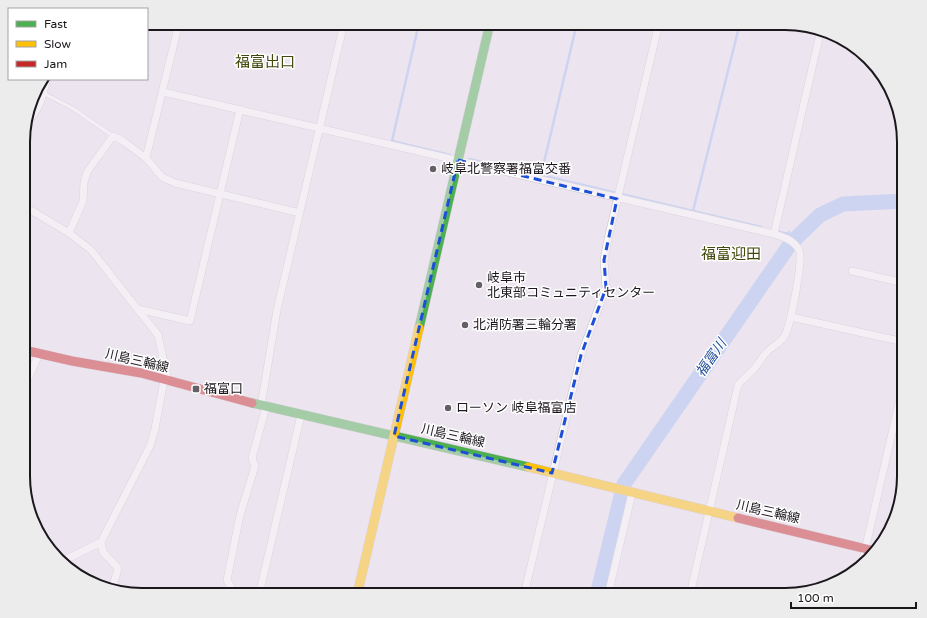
<svg xmlns="http://www.w3.org/2000/svg" width="927" height="618" font-family="'Varela Round','Noto Sans JP',sans-serif">
  <style>
    .lines { fill: none; stroke-linecap: round; stroke-linejoin: round }
    .stream { stroke: #a7c2f3; stroke-width: 2.5 }
    .river { stroke: #a7c2f3; stroke-width: 15 }
    .lane-casing { stroke: #c6c0c7; stroke-width: 4.5 }
    .street-casing { stroke: #c6c0c7; stroke-width: 8 }
    .fast-casing { stroke: #c6c0c7; stroke-width: 10 }
    .slow-casing { stroke: #c6c0c7; stroke-width: 10 }
    .jam-casing { stroke: #c6c0c7; stroke-width: 10 }
    .lane { stroke: #fcfbfc; stroke-width: 3.5 }
    .street { stroke: #fcfbfc; stroke-width: 7 }
    .fast { stroke: #4caf50; stroke-width: 9 }
    .slow { stroke: #ffc107; stroke-width: 9 }
    .jam { stroke: #c62828; stroke-width: 9 }
    .marked { fill: none; stroke: #1d4ed8; stroke-width: 3; stroke-dasharray: 8 5; stroke-linejoin: round }
    .poi-dot { fill: #655f66; stroke: #fff; stroke-width: 1.5 }
    .labels { text-anchor: middle; dominant-baseline: central; stroke-width: 3; stroke-linejoin: round; paint-order: stroke }
    .poi-label { font-size: 13px; fill: #1c171d; stroke: #fff; text-anchor: start }
    .street-label { font-size: 13px; fill: #1c171d; stroke: #fff }
    .water-label { font-size: 14px; font-style: italic; fill: #1f4e9a; stroke: #fff }
    .quarter-label { font-size: 15px; fill: #43480b; stroke: #fff }
    .rim { fill: none; stroke: #1c171d; stroke-width: 2 }
  </style>
  <rect width="100%" height="100%" fill="#ece4ee"/>
  <g class="lines">
    <!-- stream -->
    <path class="stream" d="M 419,23 L 392,141 L 450,155
      M 577,23 L 541,175 L 693,211
      M 740,23 L 693,211 L 761,227
      M 469,159 L 541,175
      M 776,231 L 788,234 L 789,232
      M 794,235 L 797,237"/>
    <!-- river -->
    <path class="river" d="M 597,595 L 624,484 L 791,243 L 820,215 L 843,204 L 904,201"/>
    <defs>
      <path id="lane" d="M 43,93 L 72,108 L 113,136"/>
      <path id="street" d="M 163,92 L 774,234 C 783,237 794,240 799,250 C 804,258 790,328 784,337 C 779,344 771,347 766,353 C 761,358 758,365 753,370 C 748,376 742,379 738,385 L 690,595
        M 25,123 C 40,112 42,96 47,79
        M 146,158 L 179,23
        M 24,206 L 69,233 L 91,250 L 158,335 L 168,381
        M 69,233 L 83,201 L 84,183 L 87,172 L 113,136 L 123,141 L 146,158 L 162,177 L 175,183 L 300,213
        M 774,234 L 821,29
        M 852,271 L 904,283
        M 138,309 L 190,321 L 240,109
        M 791,317 L 904,342
        M 24,388 L 39,354
        M 261,406 L 277,310 L 344,23
        M 101,542 L 103,552 L 118,568 L 112,590
        M 63,561 L 101,542 L 150,446 L 155,429 L 164,380
        M 862,563 L 904,381
        M 233,591 L 251,595
        M 232,595 L 233,591 L 227,580 L 240,515 L 255,466 L 252,458 L 266,407
        M 259,595 L 301,415
        M 524,595 L 581,355 L 606,288 L 604,260 L 608,239 L 659,23
        M 608,595 L 632,493"/>
      <path id="fast" d="M 419,328 L 490,23
        M 252,403 L 528,467"/>
      <path id="slow" d="M 528,467 L 738,518
        M 357,595 L 419,328"/>
      <path id="jam" d="M 24,350 L 72,361 L 141,373 L 252,403
        M 738,518 L 875,551"/>
    </defs>
    <!-- lane casing -->
    <use href="#lane" class="lane-casing"/>
    <!-- street casing -->
    <use href="#street" class="street-casing"/>
    <!-- fast casing -->
    <use href="#fast" class="fast-casing"/>
    <!-- slow casing -->
    <use href="#slow" class="slow-casing"/>
    <!-- jam casing -->
    <use href="#jam" class="jam-casing"/>
    <!-- lane -->
    <use href="#lane" class="lane"/>
    <!-- street -->
    <use href="#street" class="street"/>
    <!-- fast -->
    <use href="#fast" class="fast"/>
    <!-- slow -->
    <use href="#slow" class="slow"/>
    <!-- jam -->
    <use href="#jam" class="jam"/>
  </g>
  <!-- marked area -->
  <path d="M0 0H927V618H0ZM 458,160 L 617,199 L 604,260 L 606,288 L 581,355 L 552,473 L 394,436 Z" fill="#ece4ee" fill-opacity=".55" fill-rule="evenodd"/>
  <path class="marked" d="M 458,160 L 617,199 L 604,260 L 606,288 L 581,355 L 552,473 L 394,436 Z"/>
  <!-- markers -->
  <g class="poi-dot">
    <circle cx="433" cy="169" r="4"/>
    <circle cx="479" cy="285" r="4"/>
    <circle cx="465" cy="325" r="4"/>
    <rect x="192" y="385" width="8" height="8" rx="2"/>
    <circle cx="448" cy="408" r="4"/>
  </g>
  <g class="labels">
    <!-- poi labels -->
    <g class="poi-label">
      <text x="441" y="169">岐阜北警察署福富交番</text>
      <text x="487" y="278">岐阜市<tspan x="487" dy="15">北東部コミュニティセンター</tspan></text>
      <text x="473" y="325">北消防署三輪分署</text>
      <text x="204" y="389">福富口</text>
      <text x="456" y="408">ローソン 岐阜福富店</text>
    </g>
    <!-- street labels -->
    <g class="street-label">
      <text transform="translate(137 361) rotate(13)">川島三輪線</text>
      <text transform="translate(453 436) rotate(13)">川島三輪線</text>
      <text transform="translate(768 512) rotate(13)">川島三輪線</text>
    </g>
    <!-- water labels -->
    <g class="water-label">
      <text transform="translate(711 358) rotate(-55)">福富川</text>
    </g>
    <!-- quarter labels -->
    <g class="quarter-label">
      <text x="265" y="62">福富出口</text>
      <text x="731" y="254">福富迎田</text>
    </g>
  </g>
  <!-- crop -->
  <path d="M0 0H927V618H0ZM142 30H785A112 112 0 0 1 897 142V476A112 112 0 0 1 785 588H142A112 112 0 0 1 30 476V142A112 112 0 0 1 142 30Z" fill="#edeced" fill-rule="evenodd"/>
  <path class="rim" d="M142 30H785A112 112 0 0 1 897 142V476A112 112 0 0 1 785 588H142A112 112 0 0 1 30 476V142A112 112 0 0 1 142 30Z"/>
  <!-- legend -->
  <rect x="8" y="8" width="140" height="72" fill="#ffffff" stroke="#a4a2a5"/>
  <rect x="16" y="21" width="20" height="6" fill="#4caf50" stroke="#a4a2a5"/>
  <text x="44" y="28" font-size="12" fill="#1c171d">Fast</text>
  <rect x="16" y="41" width="20" height="6" fill="#ffc107" stroke="#a4a2a5"/>
  <text x="44" y="48" font-size="12" fill="#1c171d">Slow</text>
  <rect x="16" y="61" width="20" height="6" fill="#c62828" stroke="#a4a2a5"/>
  <text x="44" y="68" font-size="12" fill="#1c171d">Jam</text>
  <!-- scale -->
  <path d="M791 602v6h125v-6" fill="none" stroke="#1c171d" stroke-width="2"/>
  <text x="797" y="602" font-size="12" fill="#1c171d" stroke="#ffffff" stroke-width="3" paint-order="stroke">100 m</text>
</svg>
